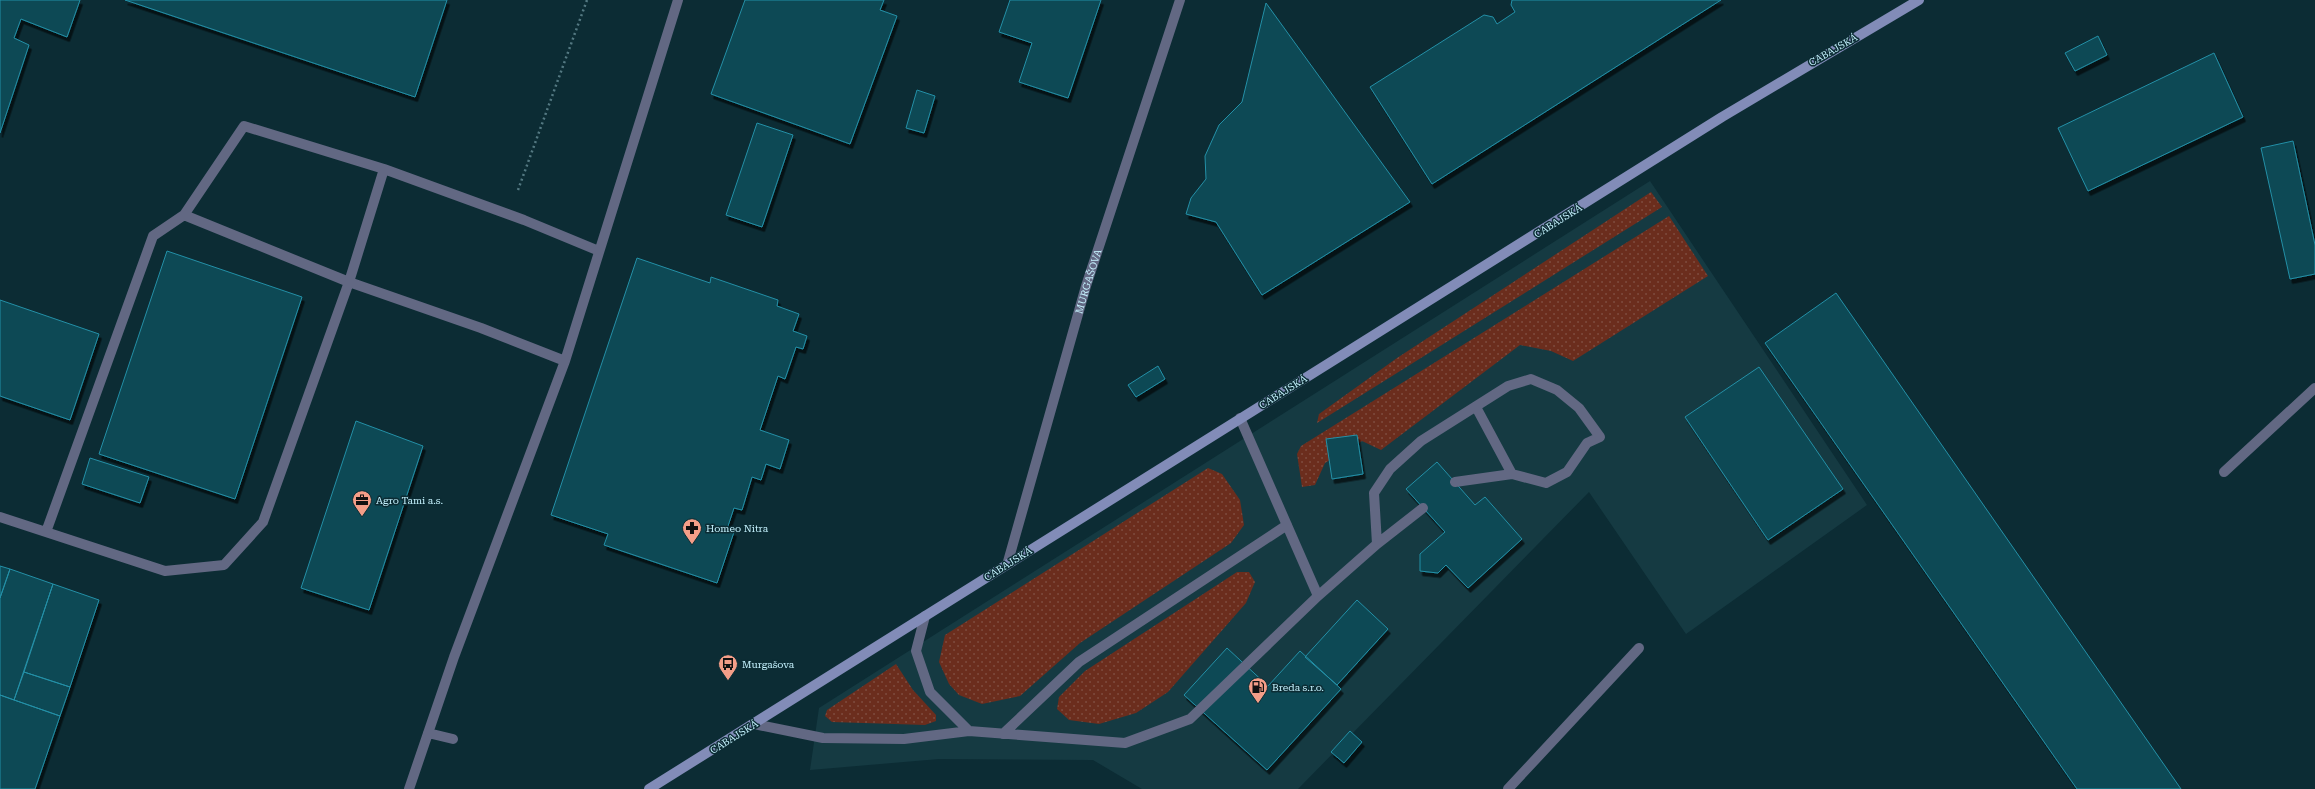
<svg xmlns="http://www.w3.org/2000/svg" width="2315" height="789" font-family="'Roboto Serif',serif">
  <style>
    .built { fill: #153a42 }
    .grass { fill: url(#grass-dots) }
    .building { fill: #0f4854; stroke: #2390a7; filter: url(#shadow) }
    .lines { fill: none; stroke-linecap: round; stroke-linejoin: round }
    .path { stroke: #547982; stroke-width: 2.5; stroke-dasharray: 2 3; stroke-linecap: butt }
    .service { stroke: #626883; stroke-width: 10 }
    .minor { stroke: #626883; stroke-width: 10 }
    .secondary { stroke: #828cb8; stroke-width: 10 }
    .labels { text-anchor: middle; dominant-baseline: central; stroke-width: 3; stroke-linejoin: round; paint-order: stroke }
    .street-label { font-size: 10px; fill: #c4f1fd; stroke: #0c2c34 }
    .poi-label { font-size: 10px; fill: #c4f1fd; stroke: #0c2c34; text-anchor: start }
  </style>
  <defs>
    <pattern id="grass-dots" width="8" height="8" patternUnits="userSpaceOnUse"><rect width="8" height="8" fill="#6b2d1d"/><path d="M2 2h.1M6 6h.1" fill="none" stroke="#7e4c3f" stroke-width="1.8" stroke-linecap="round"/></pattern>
    <filter id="shadow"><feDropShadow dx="2.5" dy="4.5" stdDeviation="0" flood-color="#0009"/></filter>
  </defs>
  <rect width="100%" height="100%" fill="#0c2c34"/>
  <!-- built -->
  <path class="built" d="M 1650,181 L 1867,505 L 1686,634 L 1589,492 L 1298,789 L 1142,789 L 1093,760 L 939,759 L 810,770 L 819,708 Z"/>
  <!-- grass -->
  <path class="grass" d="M 1651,192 L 1662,207 L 1317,423 L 1319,414 L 1397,358 Z
    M 1669,216 L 1708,276 L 1573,361 L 1551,351 L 1520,345 L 1381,450 L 1362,441 L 1325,463 L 1315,485 L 1302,487 L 1297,454 L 1301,446 Z
    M 1208,468 L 1222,474 L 1240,500 L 1244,525 L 1231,543 L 1080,643 L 1020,696 L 982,704 L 959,695 L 949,684 L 939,662 L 945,635 Z
    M 1237,572 L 1249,572 L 1255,582 L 1246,603 L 1168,692 L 1136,713 L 1099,724 L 1069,720 L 1057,709 L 1059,697 L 1085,671 Z
    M 896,664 L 913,690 L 936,715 L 936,721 L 925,725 L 832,722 L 825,716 L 827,710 Z"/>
  <!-- building -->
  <path class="building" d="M 0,0 L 80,0 L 67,37 L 21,19 L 14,38 L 29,45 L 0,133 Z
    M 125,0 L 447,0 L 415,97 Z
    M 745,0 L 884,0 L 880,10 L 897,16 L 850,144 L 711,94 Z
    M 1010,0 L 1101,0 L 1068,98 L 1019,82 L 1032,43 L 999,32 Z
    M 1512,0 L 1721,0 L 1432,184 L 1370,87 L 1484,15 L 1493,17 L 1497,24 L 1515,12 L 1511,5 Z
    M 1266,3 L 1410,202 L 1262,295 L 1216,222 L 1186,214 L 1191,198 L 1206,179 L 1205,156 L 1219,125 L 1242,102 Z
    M 2098,36 L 2107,55 L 2075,71 L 2065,53 Z
    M 2214,53 L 2243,117 L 2088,191 L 2058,128 Z
    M 917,90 L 935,96 L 924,133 L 906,128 Z
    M 757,123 L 793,135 L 762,227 L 726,215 Z
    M 2293,141 L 2315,245 L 2315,274 L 2290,279 L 2261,148 Z
    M 167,251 L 302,297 L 235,499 L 99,454 Z
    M 637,258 L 710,283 L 711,277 L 778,300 L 777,306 L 799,314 L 793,331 L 807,336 L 803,349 L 796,347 L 785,379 L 778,376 L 760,430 L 789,440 L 780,469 L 766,464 L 761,480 L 752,477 L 742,510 L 734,508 L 727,529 L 734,532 L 717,583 L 604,545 L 608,534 L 551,515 Z
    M 1836,293 L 2181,789 L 2077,789 L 1765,343 Z
    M 0,300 L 99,334 L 70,420 L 0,396 Z
    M 1158,366 L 1165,379 L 1136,397 L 1128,385 Z
    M 1759,367 L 1843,489 L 1768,540 L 1685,417 Z
    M 356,421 L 423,446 L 369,610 L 301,588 Z
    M 1357,435 L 1363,474 L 1332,479 L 1326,439 Z
    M 90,458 L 149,477 L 140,503 L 82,484 Z
    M 1437,462 L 1475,505 L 1485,497 L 1522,539 L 1468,588 L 1446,565 L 1438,573 L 1420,571 L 1420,554 L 1445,532 L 1406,489 Z
    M 0,566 L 10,569 L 0,598 Z
    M 10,569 L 53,584 L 14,700 L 0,695 L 0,598 Z
    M 53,584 L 99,600 L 70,687 L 24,672 Z
    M 1357,600 L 1388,629 L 1337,685 L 1305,657 Z
    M 1227,648 L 1268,686 L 1300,651 L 1341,689 L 1267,770 L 1184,695 Z
    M 24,672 L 70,687 L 60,716 L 14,700 Z
    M 0,695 L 60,716 L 35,789 L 0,789 Z
    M 1350,731 L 1362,742 L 1344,763 L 1331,752 Z"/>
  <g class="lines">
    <!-- path -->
    <path class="path" d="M 518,190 L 587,0"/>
    <!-- service -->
    <path class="service" d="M 184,215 L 349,282 L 384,169
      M 1476,407 L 1512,474
      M 2224,472 L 2315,388
      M 0,517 L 165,571 L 224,565 L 263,522 L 349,282 L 481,328 L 565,361
      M 46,532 L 153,236 L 184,215 L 244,126 L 384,169 L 524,220 L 599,251
      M 1377,544 L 1374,493 L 1390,469 L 1421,441 L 1508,386 L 1531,379 L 1557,390 L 1579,408 L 1600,437 L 1587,443 L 1567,472 L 1546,483 L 1512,474 L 1455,482
      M 1318,596 L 1377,544 L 1423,508
      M 925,616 L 916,651 L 930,692 L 969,731
      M 754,724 L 823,738 L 904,739 L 969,731 L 1125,743 L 1190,719 L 1318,596 L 1240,418
      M 428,733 L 453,739
      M 1003,734 L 1079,662 L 1287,525
      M 409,789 L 454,657 L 565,361 L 678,0
      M 1508,789 L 1639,648"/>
    <!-- minor -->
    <path class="minor" id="s1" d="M 1007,565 L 1086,286 L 1180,0"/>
    <!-- secondary -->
    <path class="secondary" d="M 649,789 L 1722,117 L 1919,0"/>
  </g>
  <!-- icons -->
  <defs>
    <symbol id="office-pin" viewBox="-11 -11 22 30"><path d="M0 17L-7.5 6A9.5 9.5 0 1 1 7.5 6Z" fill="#f49e88" stroke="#0c2c34"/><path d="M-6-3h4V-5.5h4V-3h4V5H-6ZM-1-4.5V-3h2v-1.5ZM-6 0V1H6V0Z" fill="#111"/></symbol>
    <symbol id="pharmacy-pin" viewBox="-11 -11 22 30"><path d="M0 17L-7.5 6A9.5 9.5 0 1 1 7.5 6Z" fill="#f49e88" stroke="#0c2c34"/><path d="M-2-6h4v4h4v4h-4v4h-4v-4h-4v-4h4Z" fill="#111"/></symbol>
    <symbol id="bus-pin" viewBox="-11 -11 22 30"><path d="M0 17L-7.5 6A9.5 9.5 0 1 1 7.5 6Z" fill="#f49e88" stroke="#0c2c34"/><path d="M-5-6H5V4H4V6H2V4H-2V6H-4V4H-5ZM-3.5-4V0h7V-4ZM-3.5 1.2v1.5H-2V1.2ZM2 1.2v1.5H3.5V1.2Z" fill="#111"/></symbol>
    <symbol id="fuel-pin" viewBox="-11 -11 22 30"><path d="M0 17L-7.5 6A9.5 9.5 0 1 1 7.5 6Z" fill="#f49e88" stroke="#0c2c34"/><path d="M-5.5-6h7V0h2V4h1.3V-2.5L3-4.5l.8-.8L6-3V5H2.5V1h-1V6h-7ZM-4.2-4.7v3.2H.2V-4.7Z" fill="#111"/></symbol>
  </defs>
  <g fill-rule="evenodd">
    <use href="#office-pin" x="351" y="489" width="22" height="30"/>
    <use href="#pharmacy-pin" x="681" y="517" width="22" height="30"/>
    <use href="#bus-pin" x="717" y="653" width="22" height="30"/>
    <use href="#fuel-pin" x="1247" y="676" width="22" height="30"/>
  </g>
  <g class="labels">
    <!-- street labels -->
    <g class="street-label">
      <text transform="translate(1833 50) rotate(-30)">CABAJSKÁ</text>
      <text transform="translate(1558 221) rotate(-32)">CABAJSKÁ</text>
      <text stroke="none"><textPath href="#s1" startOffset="295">MURGAŠOVA</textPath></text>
      <text transform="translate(1283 392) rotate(-32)">CABAJSKÁ</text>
      <text transform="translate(1008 564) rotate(-32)">CABAJSKÁ</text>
      <text transform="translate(734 737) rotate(-32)">CABAJSKÁ</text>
    </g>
    <!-- poi labels -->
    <g class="poi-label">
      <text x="376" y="500">Agro Tami a.s.</text>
      <text x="706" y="528">Homeo Nitra</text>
      <text x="742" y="664">Murgašova</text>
      <text x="1272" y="687">Breda s.r.o.</text>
    </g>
  </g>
</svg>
